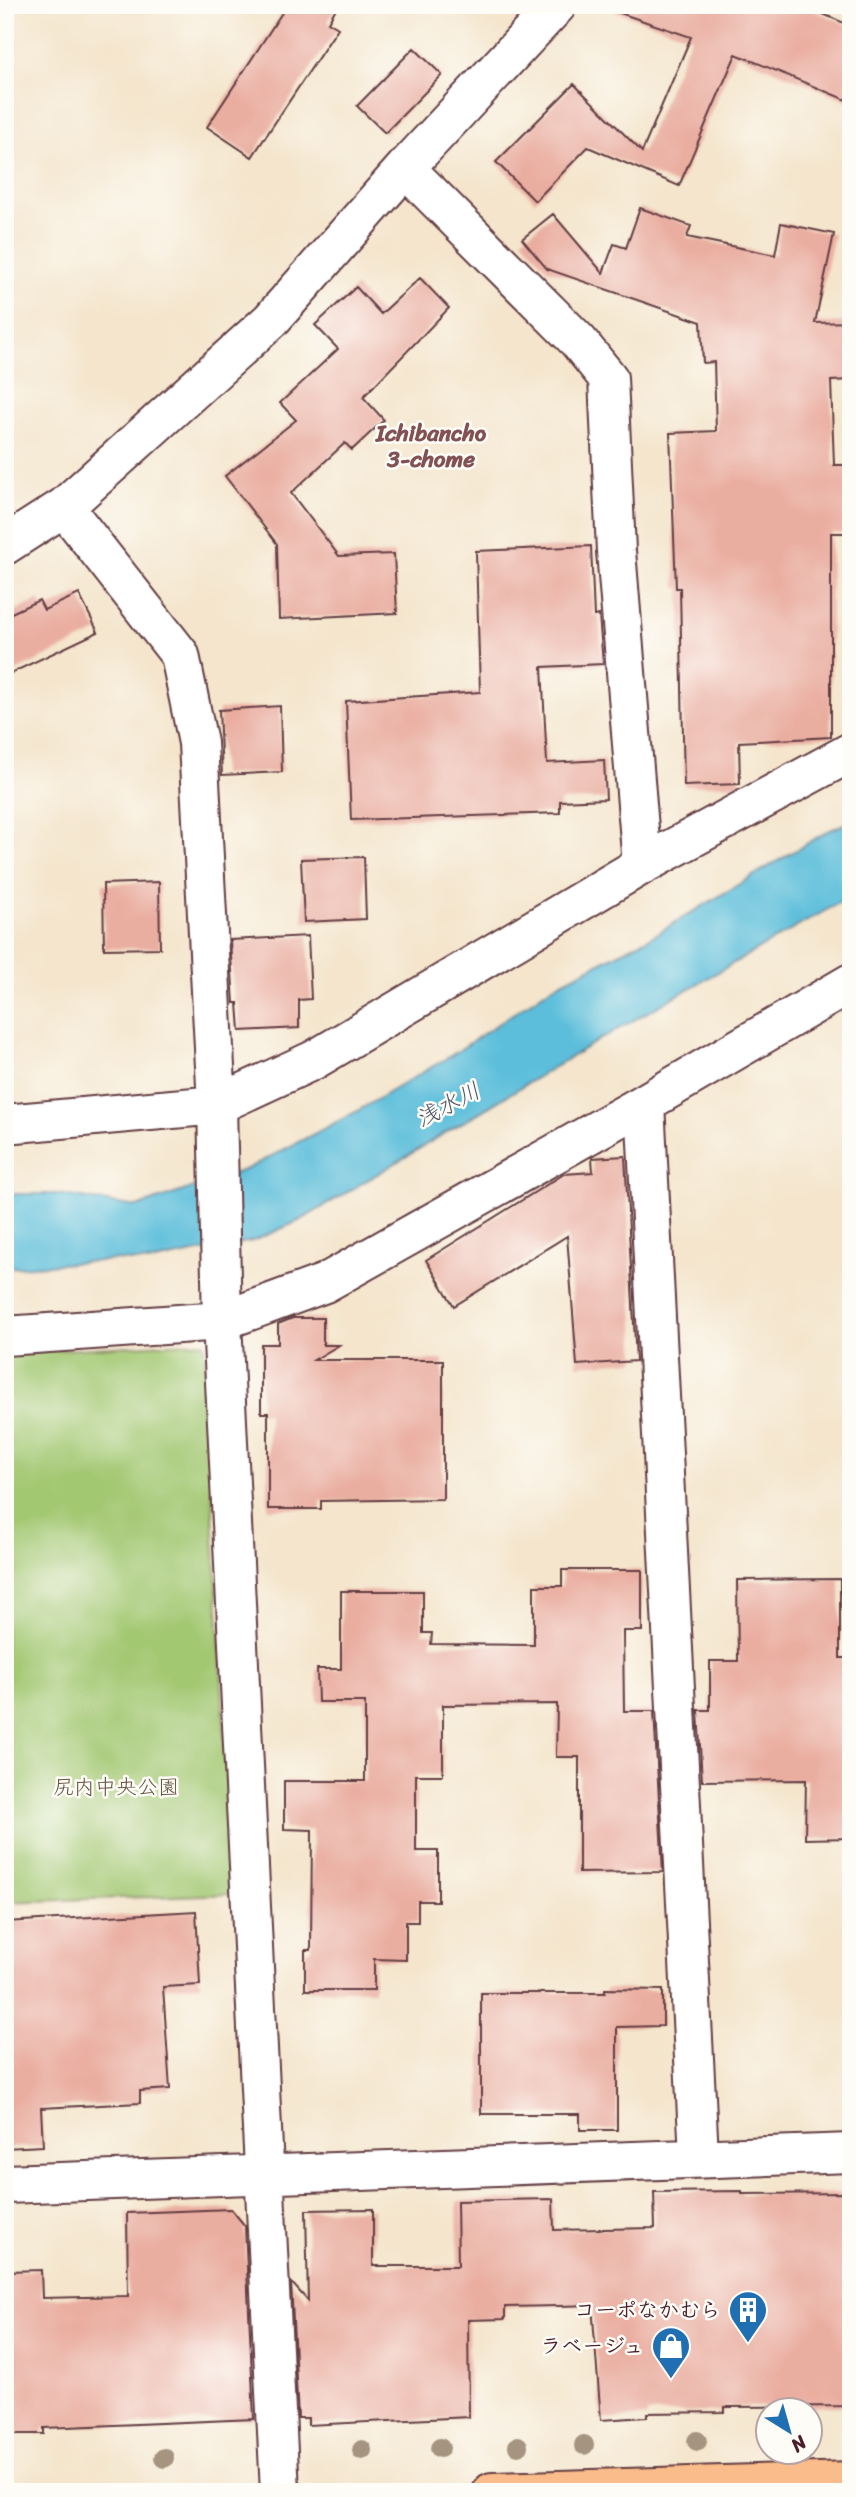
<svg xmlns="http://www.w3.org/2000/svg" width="856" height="2497" font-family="Sriracha,'Klee One',sans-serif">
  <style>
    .green { fill: #a3c872; stroke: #76744e; stroke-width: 2 }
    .water { fill: #5cbeda; stroke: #536e82; stroke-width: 2 }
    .building { fill: #eaaea1 }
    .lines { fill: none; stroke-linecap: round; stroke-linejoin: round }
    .minor-casing { stroke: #643d43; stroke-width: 42 }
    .major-casing { stroke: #643d43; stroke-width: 42 }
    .minor { stroke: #fff; stroke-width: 38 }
    .major { stroke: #f9bc8a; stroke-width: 38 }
    .tree { fill: #a5947f }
    .labels { text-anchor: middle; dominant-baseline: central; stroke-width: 5; stroke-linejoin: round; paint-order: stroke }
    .park-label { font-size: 21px; fill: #655240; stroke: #fdfcf7 }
    .poi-label { font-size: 21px; font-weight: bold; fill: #4a1f2b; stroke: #fdfcf7; text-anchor: end }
    .neighbourhood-label { font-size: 23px; font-weight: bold; fill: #825154; stroke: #fdfcf7 }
    .water-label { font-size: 23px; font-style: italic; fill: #505768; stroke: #fdfcf7 }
  </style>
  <rect width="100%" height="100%" fill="#fdfcf7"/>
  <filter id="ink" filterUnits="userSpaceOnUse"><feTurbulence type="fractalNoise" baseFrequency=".0143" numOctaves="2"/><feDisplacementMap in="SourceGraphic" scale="14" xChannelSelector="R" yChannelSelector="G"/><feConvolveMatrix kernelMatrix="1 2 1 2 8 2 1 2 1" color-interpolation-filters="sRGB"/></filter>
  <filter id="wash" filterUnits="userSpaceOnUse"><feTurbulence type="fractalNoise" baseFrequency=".00686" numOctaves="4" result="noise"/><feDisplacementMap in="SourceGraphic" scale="28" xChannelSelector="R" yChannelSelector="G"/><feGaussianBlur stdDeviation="1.57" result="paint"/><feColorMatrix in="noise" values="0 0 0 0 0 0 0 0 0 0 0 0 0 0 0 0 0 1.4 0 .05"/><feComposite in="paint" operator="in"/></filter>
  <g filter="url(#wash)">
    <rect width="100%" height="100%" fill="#f4e5cc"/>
    <!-- green -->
    <path class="green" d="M 204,1342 L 233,1894 L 5,1902 L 5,1353 Z"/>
    <!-- water -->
    <path class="water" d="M 851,821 L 851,896 L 599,1040 L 301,1220 L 253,1241 L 150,1262 L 114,1260 L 5,1268 L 5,1194 L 58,1194 L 137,1207 L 247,1169 L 354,1113 L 452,1055 L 552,987 L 651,937 L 828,831 Z"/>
    <g id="blocks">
      <!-- building -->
      <path class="building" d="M 287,5 L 338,5 L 328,22 L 338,28 L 252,157 L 207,127 Z
        M 615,5 L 802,5 L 851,26 L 851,102 L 736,54 L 679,186 L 588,147 L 535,201 L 496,162 L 574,84 L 642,152 L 691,37 L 614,11 Z
        M 414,48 L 442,75 L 385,133 L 357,106 Z
        M 640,208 L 691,226 L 687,237 L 775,255 L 781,223 L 834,234 L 815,323 L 851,322 L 851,380 L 831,381 L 834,465 L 851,465 L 851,533 L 831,533 L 831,737 L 739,742 L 740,784 L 684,786 L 680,588 L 676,588 L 670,433 L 716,431 L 714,362 L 703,363 L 701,322 L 547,269 L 522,239 L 553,214 L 603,273 L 614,244 L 626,248 Z
        M 420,278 L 449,308 L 363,397 L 384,420 L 352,450 L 345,443 L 291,493 L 339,556 L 394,554 L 397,613 L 279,619 L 277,544 L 225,476 L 296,420 L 280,403 L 338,349 L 315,325 L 356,287 L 381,314 Z
        M 591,546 L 594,616 L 599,615 L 603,664 L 542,667 L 547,763 L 604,760 L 606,799 L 560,801 L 560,813 L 351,820 L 346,701 L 480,692 L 476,551 Z
        M 79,594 L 98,632 L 5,676 L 5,616 L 39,600 L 44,610 Z
        M 280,706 L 282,772 L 222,775 L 219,710 Z
        M 364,857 L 366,919 L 304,922 L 301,859 Z
        M 159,882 L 160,948 L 104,949 L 103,884 Z
        M 308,936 L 311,999 L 299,1000 L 299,1028 L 240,1031 L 238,1003 L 234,1003 L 230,940 Z
        M 625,1156 L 636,1361 L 577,1365 L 567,1236 L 454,1306 L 426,1260 L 564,1174 L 593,1172 L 592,1158 Z
        M 293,1318 L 323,1318 L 323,1345 L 339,1345 L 314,1360 L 443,1360 L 443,1499 L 321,1501 L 321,1509 L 268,1509 L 268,1413 L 261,1413 L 261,1344 L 278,1344 L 278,1324 Z
        M 562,1570 L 642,1570 L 642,1631 L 623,1631 L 624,1711 L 654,1711 L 663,1872 L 579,1873 L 579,1757 L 556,1757 L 557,1704 L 443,1705 L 443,1775 L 416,1775 L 416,1851 L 438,1851 L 438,1901 L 418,1901 L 418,1922 L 406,1922 L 406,1960 L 374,1959 L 374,1990 L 305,1990 L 305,1950 L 311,1950 L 312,1830 L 284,1829 L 284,1781 L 365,1781 L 365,1702 L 318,1702 L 317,1669 L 341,1669 L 341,1591 L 423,1591 L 423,1633 L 432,1633 L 431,1644 L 534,1645 L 534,1586 L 562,1586 Z
        M 840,1579 L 840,1658 L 851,1658 L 851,1838 L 805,1839 L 806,1780 L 702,1781 L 698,1710 L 710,1710 L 710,1661 L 738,1661 L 737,1580 Z
        M 196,1911 L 200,1985 L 163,1987 L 170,2089 L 140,2091 L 140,2103 L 41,2108 L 43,2146 L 5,2148 L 5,1922 Z
        M 605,1989 L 663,1990 L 663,2026 L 617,2027 L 617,2130 L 580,2130 L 580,2114 L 481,2114 L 481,1993 L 605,1993 Z
        M 742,2191 L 742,2194 L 846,2193 L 851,2406 L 725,2407 L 725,2412 L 647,2413 L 647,2417 L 601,2420 L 592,2305 L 559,2306 L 505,2307 L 505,2319 L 468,2320 L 469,2417 L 308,2425 L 308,2418 L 298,2418 L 291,2282 L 308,2301 L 306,2210 L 373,2209 L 373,2266 L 458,2266 L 457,2201 L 553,2199 L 554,2230 L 655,2228 L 654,2192 Z
        M 231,2209 L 245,2226 L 254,2419 L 44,2428 L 44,2434 L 5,2434 L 8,2271 L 41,2270 L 42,2298 L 128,2296 L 127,2213 Z"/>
    </g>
  </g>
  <g filter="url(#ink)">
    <use href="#blocks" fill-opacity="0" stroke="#643d43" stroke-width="2"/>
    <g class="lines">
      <defs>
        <path id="minor" d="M 405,168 L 578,341 L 608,378 L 616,551 L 642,865
          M 64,507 L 180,655 L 198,743 L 217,1105 L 222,1321 L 280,2492
          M 5,545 L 64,507 L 271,320 L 405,168 L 557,5
          M 645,1103 L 851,983
          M 5,1124 L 217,1105 L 314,1060 L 642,865 L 851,752
          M 5,1336 L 222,1321 L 325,1283 L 645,1103 L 699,2156
          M 5,2184 L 851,2153"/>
        <path id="major" d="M 492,2492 L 851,2481"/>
      </defs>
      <!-- minor casing -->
      <use href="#minor" class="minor-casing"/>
      <!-- major casing -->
      <use href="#major" class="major-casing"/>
      <!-- minor -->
      <use href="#minor" class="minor"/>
      <!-- major -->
      <use href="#major" class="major"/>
    </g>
    <!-- trees -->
    <g class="tree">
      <circle cx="697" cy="2441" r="10"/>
      <circle cx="584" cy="2445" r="10"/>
      <circle cx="518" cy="2446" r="10"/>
      <circle cx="440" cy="2448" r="10"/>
      <circle cx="362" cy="2450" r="10"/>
      <circle cx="164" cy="2458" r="10"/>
    </g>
  </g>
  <!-- icons -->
  <defs>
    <symbol id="building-pin" viewBox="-11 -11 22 30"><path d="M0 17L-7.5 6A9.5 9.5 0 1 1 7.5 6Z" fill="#1f6fb2" stroke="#fdfcf7"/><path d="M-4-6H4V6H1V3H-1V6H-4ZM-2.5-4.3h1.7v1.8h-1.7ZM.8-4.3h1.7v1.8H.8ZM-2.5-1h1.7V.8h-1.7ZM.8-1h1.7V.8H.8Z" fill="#fff"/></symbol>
    <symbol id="shop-pin" viewBox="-11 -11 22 30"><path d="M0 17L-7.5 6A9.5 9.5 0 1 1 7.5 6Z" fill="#1f6fb2" stroke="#fdfcf7"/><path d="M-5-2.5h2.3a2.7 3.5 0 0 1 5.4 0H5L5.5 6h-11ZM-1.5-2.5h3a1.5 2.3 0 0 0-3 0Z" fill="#fff"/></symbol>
  </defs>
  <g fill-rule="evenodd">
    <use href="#building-pin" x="726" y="2288" width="44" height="60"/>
    <use href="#shop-pin" x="649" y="2324" width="44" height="60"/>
  </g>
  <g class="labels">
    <!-- park labels -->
    <g class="park-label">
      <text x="116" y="1787">尻内中央公園</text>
    </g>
    <!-- poi labels -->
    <g class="poi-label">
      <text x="721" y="2310">コーポなかむら</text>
      <text x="644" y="2346">ラベージュ</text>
    </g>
    <!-- neighbourhood labels -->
    <g class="neighbourhood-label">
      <text x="431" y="433">Ichibancho<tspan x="431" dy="26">3-chome</tspan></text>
    </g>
    <!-- water labels -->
    <g class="water-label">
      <text transform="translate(448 1105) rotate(-28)">浅水川</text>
    </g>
  </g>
  <!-- margin -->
  <rect width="856" height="2497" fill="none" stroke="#fdfcf7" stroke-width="28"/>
  <!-- north arrow -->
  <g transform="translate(789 2431) rotate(143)"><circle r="33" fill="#fdfcf7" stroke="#b5a4a5" stroke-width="2"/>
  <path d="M0-5L12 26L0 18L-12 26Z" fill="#1f6fb2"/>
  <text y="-10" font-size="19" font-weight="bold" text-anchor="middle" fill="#4a1f2b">N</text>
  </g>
</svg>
